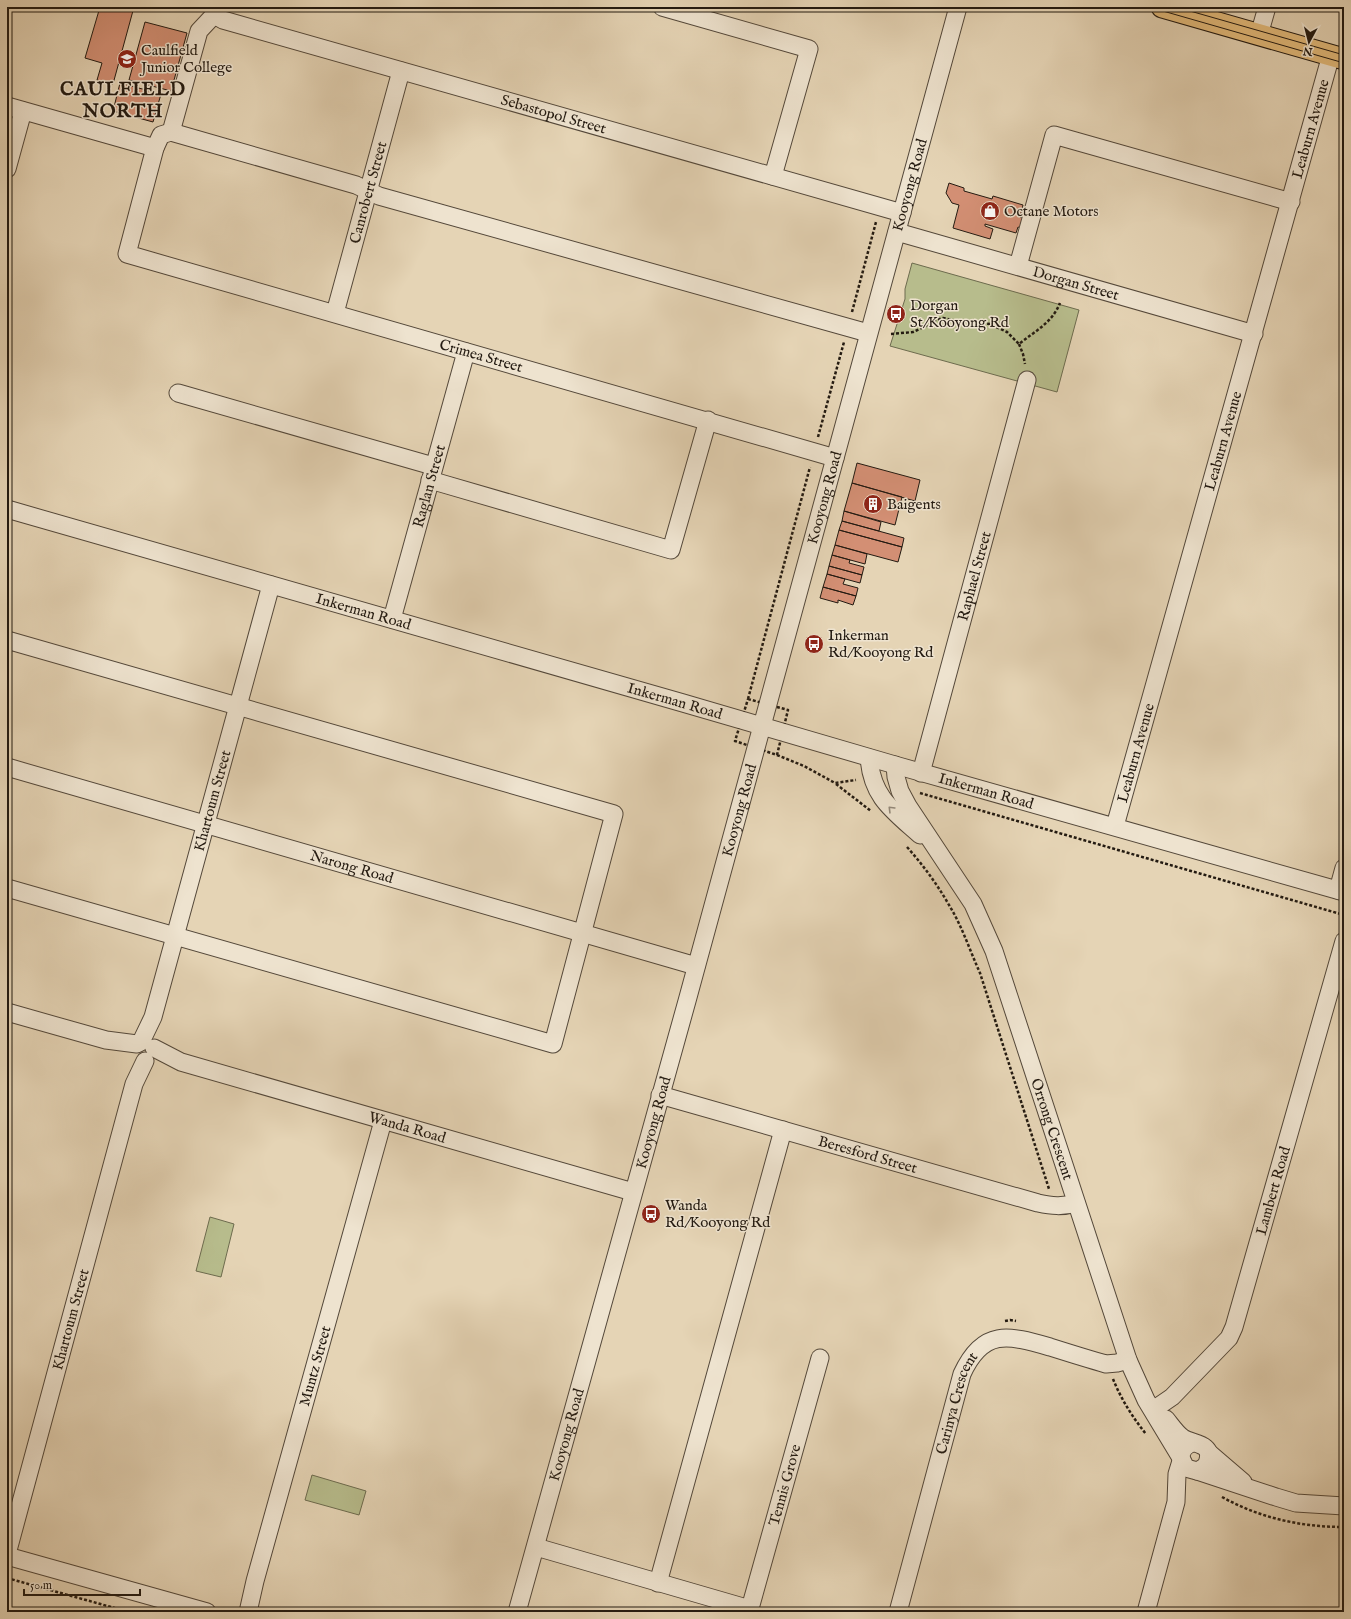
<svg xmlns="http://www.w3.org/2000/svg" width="1351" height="1619" font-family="'IM FELL English',serif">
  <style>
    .green { fill: #b7bc8c; stroke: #6d6b4e }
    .building { fill: #d38f74; stroke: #231a11 }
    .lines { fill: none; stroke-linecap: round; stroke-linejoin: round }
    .minor-casing { stroke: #54483a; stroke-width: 19 }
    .major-casing { stroke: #231a11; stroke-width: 23 }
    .path { stroke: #231a11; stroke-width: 2.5; stroke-dasharray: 3 2; stroke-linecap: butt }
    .minor { stroke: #eee3cf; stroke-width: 17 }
    .major { stroke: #e2ba7a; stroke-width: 21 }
    .tram { stroke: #231a11; stroke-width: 1 }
    .oneway { stroke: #93897a }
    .labels { text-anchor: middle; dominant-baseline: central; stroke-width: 3; stroke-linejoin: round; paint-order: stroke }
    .poi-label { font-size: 15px; fill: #231a11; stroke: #eee3cf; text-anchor: start }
    .street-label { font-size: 15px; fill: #231a11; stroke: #eee3cf }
    .district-label { font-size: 19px; font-weight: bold; letter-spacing: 1px; fill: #231a11; stroke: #eee3cf }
  </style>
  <rect width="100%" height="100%" fill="#e5d4b5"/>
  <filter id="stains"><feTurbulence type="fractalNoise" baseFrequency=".005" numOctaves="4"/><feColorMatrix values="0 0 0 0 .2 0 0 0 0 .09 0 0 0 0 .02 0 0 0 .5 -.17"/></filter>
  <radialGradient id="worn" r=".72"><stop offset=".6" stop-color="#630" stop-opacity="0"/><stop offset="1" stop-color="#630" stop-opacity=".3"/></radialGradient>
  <!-- green -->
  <path class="green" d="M 912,263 L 1079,310 L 1057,392 L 890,346 L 905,299 L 905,289 Z
    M 210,1217 L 234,1224 L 221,1277 L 196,1271 Z
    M 312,1475 L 366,1491 L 359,1515 L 305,1500 Z"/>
  <!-- building -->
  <path class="building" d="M 100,7 L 134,7 L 113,84 L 97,80 L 102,63 L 85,58 Z
    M 145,22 L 187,33 L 171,91 L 129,80 Z
    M 120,83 L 161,94 L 153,122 L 113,111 Z
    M 949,183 L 964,188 L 964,191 L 992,199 L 993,196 L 1023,205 L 1020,217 L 1027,219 L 1024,229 L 1018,227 L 1016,233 L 985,224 L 985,226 L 993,229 L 990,239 L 953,228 L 959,205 L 952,203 L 946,193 Z
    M 857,463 L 920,480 L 915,501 L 852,483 Z
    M 852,483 L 902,497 L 895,525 L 844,511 Z
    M 844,511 L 881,522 L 879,531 L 842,521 Z
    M 842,521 L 904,538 L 902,547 L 839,530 Z
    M 839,530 L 902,547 L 898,562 L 835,545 Z
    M 835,545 L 867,554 L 865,564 L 832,555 Z
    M 832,555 L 850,560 L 849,563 L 864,567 L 862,575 L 829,566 Z
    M 829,566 L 862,575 L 860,583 L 827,574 Z
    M 827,574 L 845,579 L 843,584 L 858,588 L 856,596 L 823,587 Z
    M 823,587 L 856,596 L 853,605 L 838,600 L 838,603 L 820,598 Z"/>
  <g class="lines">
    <defs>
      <g id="minor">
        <path id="s1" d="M 213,7 L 214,15 L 223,20 L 902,213"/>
        <path d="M 662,7 L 809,49 L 773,176"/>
        <path d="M 1259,35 L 1267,7"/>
        <path d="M 7,106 L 155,148"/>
        <path d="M 171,132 L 199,31 L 214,15"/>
        <path d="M 7,169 L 23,111"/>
        <path id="s2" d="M 897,232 L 1254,334"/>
        <path d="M 1018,266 L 1054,135 L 1291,202"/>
        <path id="s3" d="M 335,313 L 401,71"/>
        <path d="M 178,393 L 433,466"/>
        <path d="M 835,458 L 127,254 L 155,148 L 161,135 L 171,132 L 356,185 L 379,196 L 868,333"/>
        <path d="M 430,480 L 671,550 L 708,420"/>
        <path id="s4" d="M 7,509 L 683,703 L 895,765 L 1344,892"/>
        <path id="s5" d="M 392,619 L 466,352"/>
        <path d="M 7,640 L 614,814 L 553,1044 L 7,888"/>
        <path d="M 869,758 C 872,797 892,810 920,835"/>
        <path id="s6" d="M 895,765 L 896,777 L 900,791 L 908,806 L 973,904 L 994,951 L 1128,1360 L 1146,1400 L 1181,1458"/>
        <path id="s7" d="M 7,767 L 696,966"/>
        <path id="s8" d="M 921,773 L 1027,380"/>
        <path id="s9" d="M 1115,826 L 1331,55"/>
        <path d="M 1338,890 L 1344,868"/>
        <path d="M 7,1012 L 106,1040 L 137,1044"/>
        <path id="s10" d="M 141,1042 L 153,1017 L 271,585"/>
        <path id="s11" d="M 154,1048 L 181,1062 L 633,1192"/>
        <path id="s12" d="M 660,1095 L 1038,1203 C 1052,1206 1062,1207 1076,1203"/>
        <path id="s13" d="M 1153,1410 L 1172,1397 L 1229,1338 L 1234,1327 L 1344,941"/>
        <path d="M 1166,1419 C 1171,1425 1176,1433 1183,1438 C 1192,1444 1213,1443 1208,1460 C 1207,1466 1203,1468 1197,1471 L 1186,1468 L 1181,1458 C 1181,1450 1185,1445 1193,1443"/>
        <path d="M 1208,1452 L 1243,1482"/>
        <path d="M 1197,1471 L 1276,1497 L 1296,1503 L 1344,1506"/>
        <path d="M 536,1547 L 750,1609"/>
        <path id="s14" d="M 7,1554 L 134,1084 L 145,1061"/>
        <path d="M 7,1556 L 207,1612"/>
        <path d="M 658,1583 L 783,1130"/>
        <path id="s15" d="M 248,1612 L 255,1581 L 383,1121"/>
        <path id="s16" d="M 517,1612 L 687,1001 L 958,7"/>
        <path id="s17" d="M 749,1612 L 820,1358"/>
        <path id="s18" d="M 898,1612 L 962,1374 C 983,1328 1008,1335 1050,1347 C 1069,1353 1088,1359 1106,1364 L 1117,1363 L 1128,1360"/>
        <path d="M 1146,1612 L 1176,1502 L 1177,1474 L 1181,1461"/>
      </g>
      <path id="major" d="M 1162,7 L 1344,59"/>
    </defs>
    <!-- minor casing -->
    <use href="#minor" class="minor-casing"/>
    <!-- major casing -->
    <use href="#major" class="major-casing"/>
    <!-- path -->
    <path class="path" d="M 852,312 L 876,222
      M 891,334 L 913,332 L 924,327 L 936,320 L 943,318 L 961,322 L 990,324 L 1007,332 L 1019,344 C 1035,331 1052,323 1060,303
      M 1019,344 L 1023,354 L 1025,364
      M 818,437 L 844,342
      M 748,699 L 810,467
      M 748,699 L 788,710 L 777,755 L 735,741 Z
      M 777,755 L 804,766 L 835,783 L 856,780
      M 836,784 L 871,811
      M 920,793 L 1344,915
      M 907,847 C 923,865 937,884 949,905 C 962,926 970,951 980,973 L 1049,1189
      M 1005,1321 L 1010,1320 L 1016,1321
      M 1113,1379 C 1121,1399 1133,1418 1146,1434
      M 1222,1497 C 1260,1518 1301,1527 1344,1527
      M 7,1578 L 129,1612"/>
    <!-- minor -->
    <use href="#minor" class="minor"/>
    <!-- major -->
    <use href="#major" class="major"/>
    <!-- tram -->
    <path class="tram" d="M 1149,7 L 1344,63
      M 1176,7 L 1344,55"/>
  </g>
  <!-- one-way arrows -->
  <defs><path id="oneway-chevron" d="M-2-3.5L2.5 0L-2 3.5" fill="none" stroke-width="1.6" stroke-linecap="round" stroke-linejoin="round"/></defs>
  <use class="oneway" href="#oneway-chevron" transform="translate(891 809) rotate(-135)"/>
  <!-- icons -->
  <defs>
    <symbol id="school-disc" viewBox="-11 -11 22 22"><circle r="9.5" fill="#8f2418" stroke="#eee3cf"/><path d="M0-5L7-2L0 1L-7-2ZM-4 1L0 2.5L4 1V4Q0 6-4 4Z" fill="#fff"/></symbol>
    <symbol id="shop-disc" viewBox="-11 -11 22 22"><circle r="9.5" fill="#8f2418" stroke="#eee3cf"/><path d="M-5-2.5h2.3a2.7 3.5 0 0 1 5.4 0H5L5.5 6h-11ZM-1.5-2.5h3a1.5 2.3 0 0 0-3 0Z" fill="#fff"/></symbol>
    <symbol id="bus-disc" viewBox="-11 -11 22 22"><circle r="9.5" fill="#8f2418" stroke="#eee3cf"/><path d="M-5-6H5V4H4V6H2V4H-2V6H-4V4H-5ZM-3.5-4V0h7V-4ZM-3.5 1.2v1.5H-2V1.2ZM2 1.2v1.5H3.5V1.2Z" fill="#fff"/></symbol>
    <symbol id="building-disc" viewBox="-11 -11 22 22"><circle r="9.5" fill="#8f2418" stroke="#eee3cf"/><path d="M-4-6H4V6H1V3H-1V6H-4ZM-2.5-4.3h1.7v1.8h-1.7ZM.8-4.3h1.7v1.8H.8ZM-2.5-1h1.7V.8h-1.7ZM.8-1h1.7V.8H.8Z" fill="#fff"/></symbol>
  </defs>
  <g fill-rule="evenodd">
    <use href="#school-disc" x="116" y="48" width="22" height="22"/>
    <use href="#shop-disc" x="979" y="200" width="22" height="22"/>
    <use href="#bus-disc" x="885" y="303" width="22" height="22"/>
    <use href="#building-disc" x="862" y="493" width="22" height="22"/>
    <use href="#bus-disc" x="803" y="633" width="22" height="22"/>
    <use href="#bus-disc" x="640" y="1203" width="22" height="22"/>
  </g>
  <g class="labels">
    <!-- poi labels -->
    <g class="poi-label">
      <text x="141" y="50">Caulfield<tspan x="141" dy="17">Junior College</tspan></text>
      <text x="1004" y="211">Octane Motors</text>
      <text x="910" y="305">Dorgan<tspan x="910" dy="17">St/Kooyong Rd</tspan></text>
      <text x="887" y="504">Baigents</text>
      <text x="828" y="635">Inkerman<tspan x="828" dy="17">Rd/Kooyong Rd</tspan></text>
      <text x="665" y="1205">Wanda<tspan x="665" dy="17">Rd/Kooyong Rd</tspan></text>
    </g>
    <!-- street labels -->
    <g class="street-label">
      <text stroke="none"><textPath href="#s1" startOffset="362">Sebastopol Street</textPath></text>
      <text stroke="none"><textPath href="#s9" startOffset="724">Leaburn Avenue</textPath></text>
      <text stroke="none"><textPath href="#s16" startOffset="1480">Kooyong Road</textPath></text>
      <text stroke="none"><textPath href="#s3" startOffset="125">Canrobert Street</textPath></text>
      <text stroke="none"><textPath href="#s2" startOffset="186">Dorgan Street</textPath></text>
      <text transform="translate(481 356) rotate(16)">Crimea Street</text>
      <text stroke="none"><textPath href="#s9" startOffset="400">Leaburn Avenue</textPath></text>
      <text stroke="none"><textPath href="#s5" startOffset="138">Raglan Street</textPath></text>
      <text stroke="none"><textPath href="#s16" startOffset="1156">Kooyong Road</textPath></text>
      <text stroke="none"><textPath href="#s8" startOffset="204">Raphael Street</textPath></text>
      <text stroke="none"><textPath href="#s4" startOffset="371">Inkerman Road</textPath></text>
      <text stroke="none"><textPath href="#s4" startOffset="695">Inkerman Road</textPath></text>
      <text stroke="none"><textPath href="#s9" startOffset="76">Leaburn Avenue</textPath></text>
      <text stroke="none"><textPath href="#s4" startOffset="1019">Inkerman Road</textPath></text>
      <text stroke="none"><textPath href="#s10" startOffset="252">Khartoum Street</textPath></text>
      <text stroke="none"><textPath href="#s16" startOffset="832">Kooyong Road</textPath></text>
      <text stroke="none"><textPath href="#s7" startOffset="359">Narong Road</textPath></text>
      <text stroke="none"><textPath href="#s16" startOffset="508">Kooyong Road</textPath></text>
      <text stroke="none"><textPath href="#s11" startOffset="266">Wanda Road</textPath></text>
      <text stroke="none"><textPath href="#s6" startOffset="400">Orrong Crescent</textPath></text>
      <text stroke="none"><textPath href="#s12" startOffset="216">Beresford Street</textPath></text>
      <text stroke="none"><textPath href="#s13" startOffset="259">Lambert Road</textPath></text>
      <text stroke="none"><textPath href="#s14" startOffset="243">Khartoum Street</textPath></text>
      <text stroke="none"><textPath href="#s15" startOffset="255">Muntz Street</textPath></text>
      <text stroke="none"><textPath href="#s18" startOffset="217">Carinya Crescent</textPath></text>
      <text stroke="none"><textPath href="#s16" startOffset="184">Kooyong Road</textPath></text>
      <text stroke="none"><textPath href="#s17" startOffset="132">Tennis Grove</textPath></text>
    </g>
    <!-- district labels -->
    <g class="district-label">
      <text x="123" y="90">CAULFIELD<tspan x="123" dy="22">NORTH</tspan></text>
    </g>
  </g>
  <!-- margin -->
  <rect width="1351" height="1619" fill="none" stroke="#e5d4b5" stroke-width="24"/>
  <rect x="8" y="8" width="1335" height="1603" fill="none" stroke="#231a11" stroke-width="2"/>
  <rect x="12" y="12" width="1327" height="1595" fill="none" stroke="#231a11"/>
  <!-- north arrow -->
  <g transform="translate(1309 42) rotate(187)" stroke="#eee3cf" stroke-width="3" paint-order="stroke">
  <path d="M0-3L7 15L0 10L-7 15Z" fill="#231a11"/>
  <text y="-6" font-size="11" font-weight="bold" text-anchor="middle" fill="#231a11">N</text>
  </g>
  <!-- scale -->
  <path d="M24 1589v6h116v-6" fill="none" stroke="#231a11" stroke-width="2"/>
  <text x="30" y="1589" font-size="12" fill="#231a11" stroke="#eee3cf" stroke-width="3" paint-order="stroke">50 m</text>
  <rect width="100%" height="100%" filter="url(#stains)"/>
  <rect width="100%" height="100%" fill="url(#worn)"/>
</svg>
